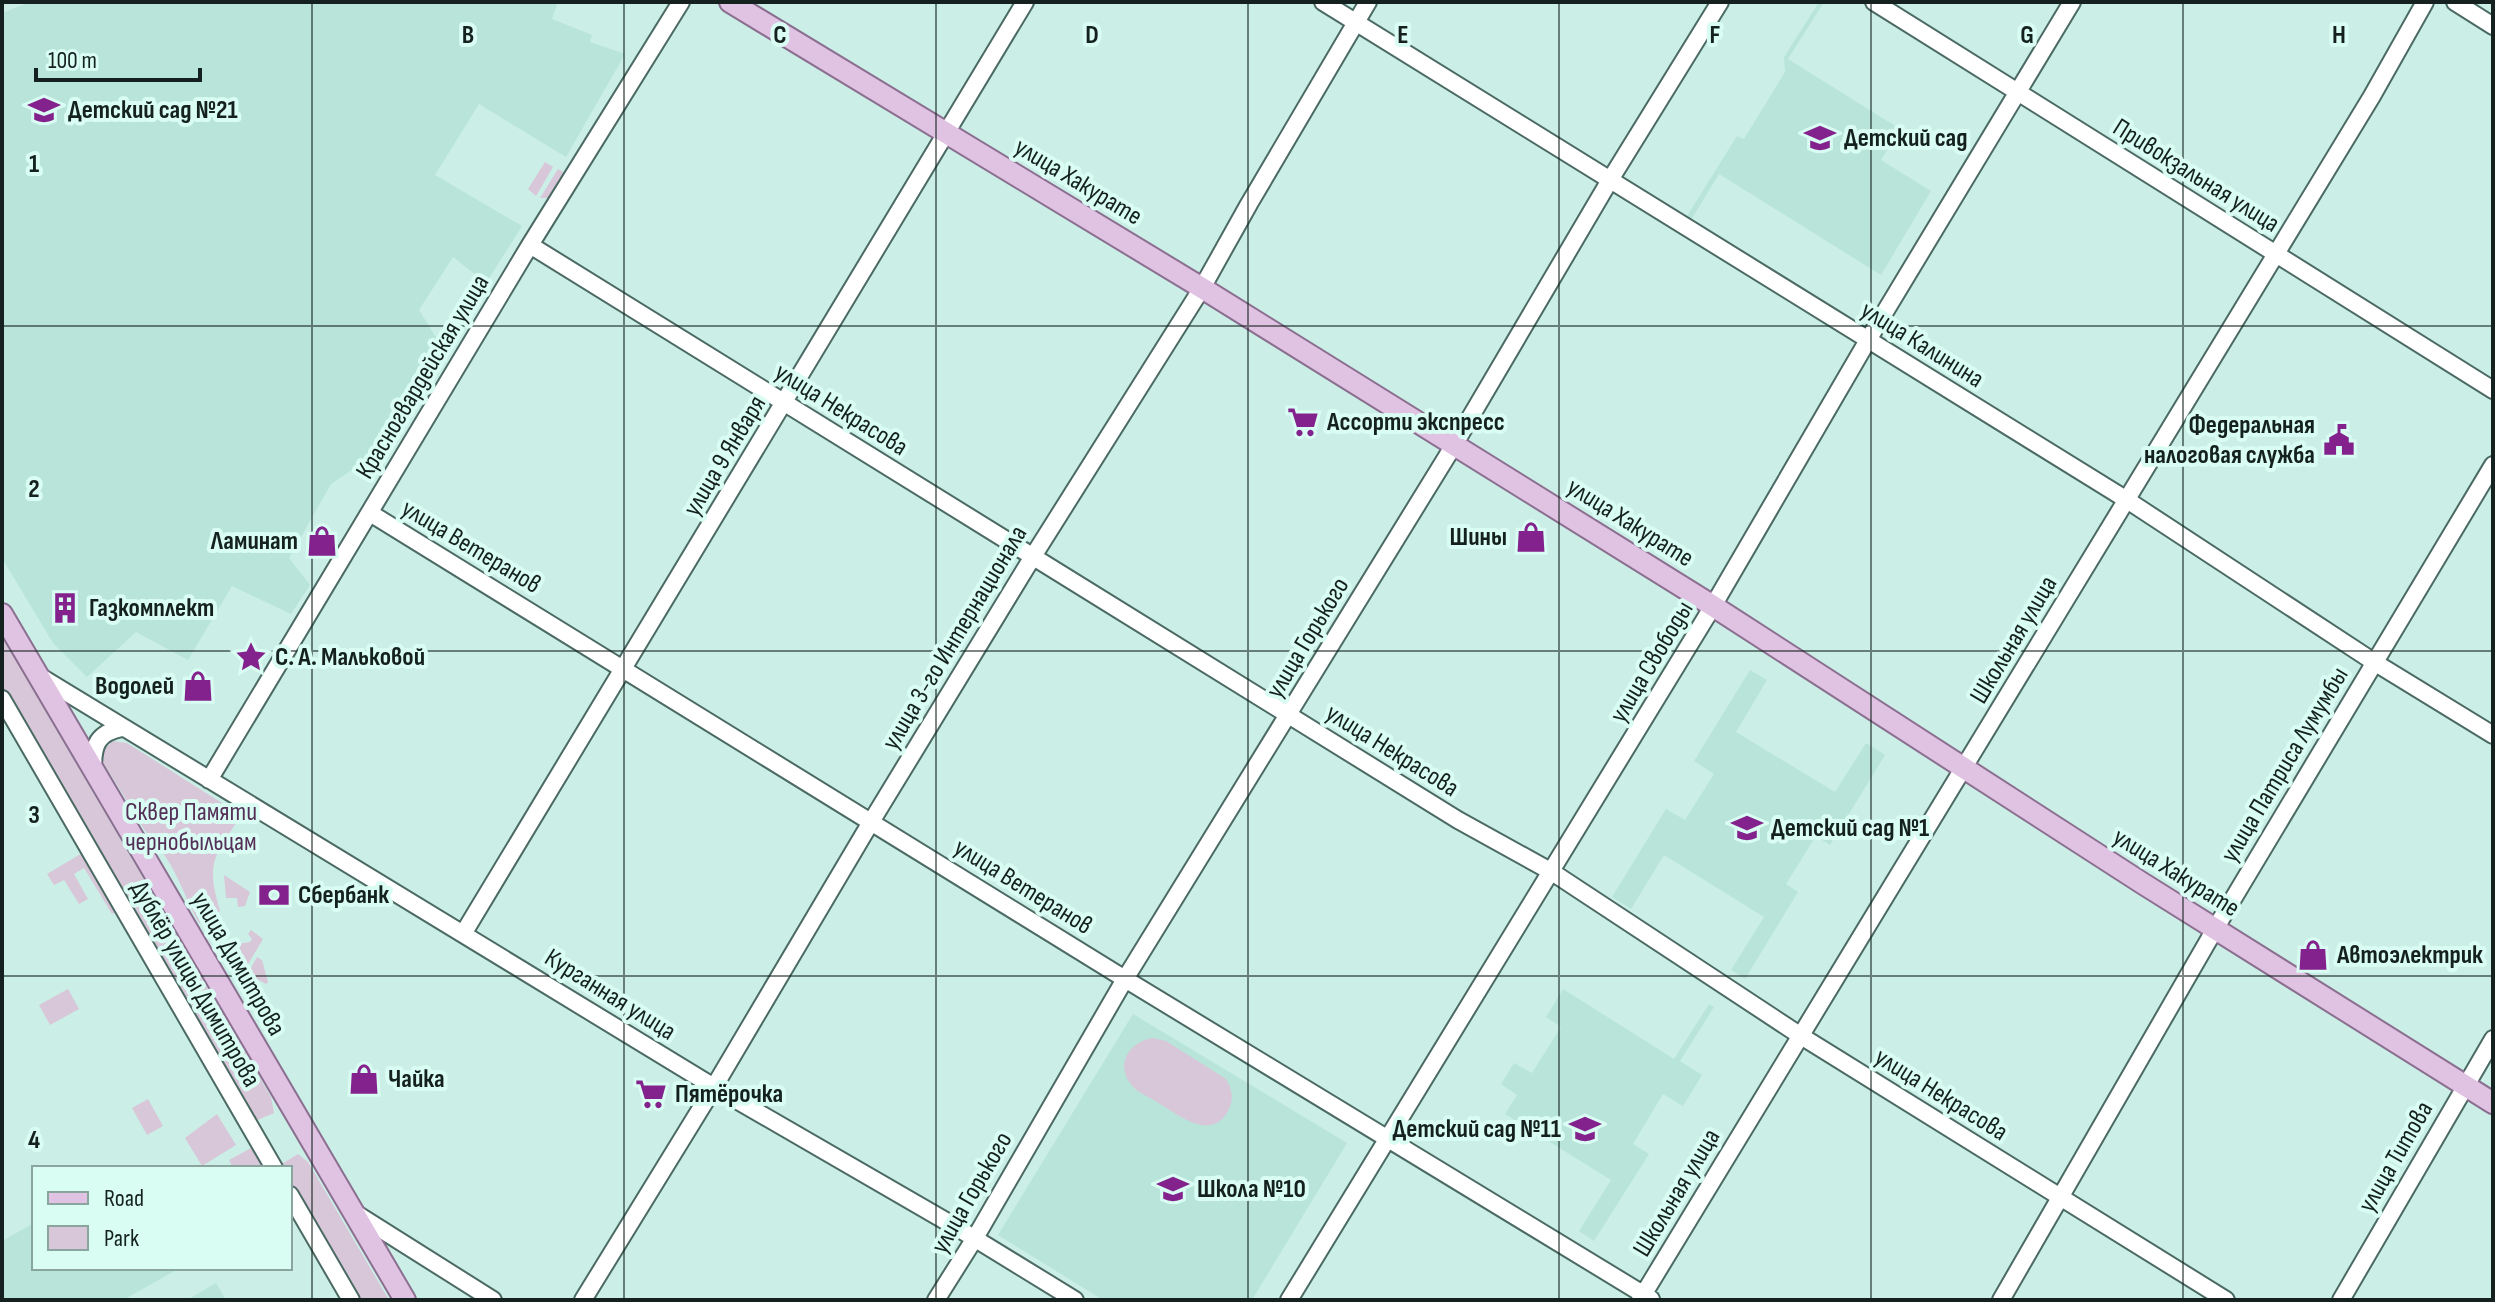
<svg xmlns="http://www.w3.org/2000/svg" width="2495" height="1302" font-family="'Sofia Sans Condensed',sans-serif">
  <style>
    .built { fill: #b8e4d9 }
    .green { fill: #d8c7d9 }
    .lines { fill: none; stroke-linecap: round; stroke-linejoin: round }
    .minor-casing { stroke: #4b6a63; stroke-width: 20 }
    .major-casing { stroke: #8b6f90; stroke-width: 24 }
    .minor { stroke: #fff; stroke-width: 16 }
    .major { stroke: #e0c2e2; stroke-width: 20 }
    .grid { fill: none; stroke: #14211e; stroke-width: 2; stroke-opacity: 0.55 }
    .labels { text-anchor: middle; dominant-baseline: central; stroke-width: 8; stroke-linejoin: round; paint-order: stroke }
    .poi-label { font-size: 26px; font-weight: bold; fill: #14211e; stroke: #d9fcf3; text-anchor: start }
    .street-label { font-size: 26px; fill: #14211e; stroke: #d9fcf3 }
    .park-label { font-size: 26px; fill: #542f57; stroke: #d9fcf3 }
    .grid-label { font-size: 26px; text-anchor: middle; font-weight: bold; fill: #14211e; stroke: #d9fcf3; stroke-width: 8; stroke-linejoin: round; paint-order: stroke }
  </style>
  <rect width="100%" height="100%" fill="#cbefe6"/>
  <!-- built -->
  <path class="built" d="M 30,2 L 558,2 L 552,19 L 592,35 L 590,42 L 625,54 L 566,157 L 479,104 L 435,175 L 522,226 L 486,283 L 453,257 L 419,310 L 440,344 L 374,455 L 331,484 L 289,558 L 310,585 L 291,614 L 232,586 L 188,660 L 136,632 L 87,677 L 53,643 L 2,558 L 2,13 Z
    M 1819,2 L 1824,2 L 1788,59 L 1900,129 L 1881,160 L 1931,191 L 1881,275 L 1719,174 L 1691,220 L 1687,216 L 1737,136 L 1744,139 L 1785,72 L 1784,57 Z
    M 1750,670 L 1767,680 L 1736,732 L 1835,792 L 1866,743 L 1885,755 L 1830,845 L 1816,836 L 1786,884 L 1798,892 L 1745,979 L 1731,970 L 1764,917 L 1664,855 L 1631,909 L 1612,897 L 1666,809 L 1685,820 L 1714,774 L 1694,761 Z
    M 1563,989 L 1674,1059 L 1709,1004 L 1714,1007 L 1680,1061 L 1702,1075 L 1683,1106 L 1663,1094 L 1633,1144 L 1649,1154 L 1594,1241 L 1579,1231 L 1611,1180 L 1505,1114 L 1517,1095 L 1501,1084 L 1514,1063 L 1532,1073 L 1561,1027 L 1546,1017 Z
    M 1133,1014 L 1347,1143 L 1252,1300 L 1103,1300 L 998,1235 Z
    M 34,1223 L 34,1268 L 178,1269 L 123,1300 L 2,1300 L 2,1241 Z
    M 216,1283 L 226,1300 L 187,1300 Z"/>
  <!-- green -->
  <path class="green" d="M 545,162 L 553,167 L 536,196 L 528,189 Z
    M 558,169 L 565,173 L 551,198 L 540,198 Z
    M 2,637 L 271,1097 L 274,1113 L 253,1122 L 2,691 Z
    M 113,741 L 127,743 L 241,815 C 215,857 205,860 220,911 L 199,923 C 183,895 175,861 150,839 L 103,762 L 104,749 Z
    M 84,852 L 119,910 L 112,914 L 84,868 L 74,874 L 88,899 L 79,904 L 64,880 L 54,885 L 47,874 Z
    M 224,875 L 250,892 L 245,906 L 238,907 L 237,898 L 226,898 Z
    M 251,930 L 263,939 L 247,966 L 238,944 L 250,942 L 252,939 L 248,934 Z
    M 257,957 L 262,960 L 268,982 L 266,984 L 257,979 L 250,970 Z
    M 68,989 L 79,1009 L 50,1025 L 39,1005 Z
    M 1153,1038 L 1166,1041 L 1226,1079 C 1232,1089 1234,1098 1229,1109 C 1213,1142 1181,1117 1160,1104 C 1151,1098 1137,1093 1130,1083 C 1115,1063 1131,1041 1153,1038 Z
    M 148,1099 L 163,1126 L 147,1135 L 132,1108 Z
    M 217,1114 L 236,1145 L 202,1166 L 185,1138 Z
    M 253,1147 L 269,1168 L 233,1168 L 229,1160 Z
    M 298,1154 L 308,1162 L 389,1300 L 357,1300 L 290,1183 L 290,1168 L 281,1168 L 280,1165 Z"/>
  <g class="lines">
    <defs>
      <path id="minor" d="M 1323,2 L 2127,500 L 2374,662 L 2493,735
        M 1874,2 L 2493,390
        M 2455,2 L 2493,26
        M 530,245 L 1458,820 L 1552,872 L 1801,1036 L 2226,1300
        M 370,513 L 1125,979 L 1651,1299
        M 41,677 L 714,1087 L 956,1227 L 1075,1300
        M 2,699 L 274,1168
        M 93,769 C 93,745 97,733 122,728
        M 209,780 L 530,245 L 681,2
        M 463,934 L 1025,2
        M 290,1195 L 351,1300
        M 355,1213 L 493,1300
        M 583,1300 L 714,1087 L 871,822 L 1032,558 L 1202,288 L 1249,204 L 1368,2
        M 936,1300 L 975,1238 L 1125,979 L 1454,445 L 1610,180 L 1720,2
        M 1289,1300 L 1713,606 L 1868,340 L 2072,2
        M 1640,1300 L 2372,96 L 2425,2
        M 2001,1300 L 2215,929 L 2493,465
        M 2341,1300 L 2493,1039"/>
      <path id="major" d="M 730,2 L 1202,288 L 1713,606 L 2142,883 L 2493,1103
        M 2,614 L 405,1300"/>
    </defs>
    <!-- minor casing -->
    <use href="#minor" class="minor-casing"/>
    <!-- major casing -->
    <use href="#major" class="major-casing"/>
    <!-- minor -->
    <use href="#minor" class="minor"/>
    <!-- major -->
    <use href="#major" class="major"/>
  </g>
  <!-- grid -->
  <path class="grid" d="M 312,2 L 312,1300M 624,2 L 624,1300M 936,2 L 936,1300M 1248,2 L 1248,1300M 1559,2 L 1559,1300M 1871,2 L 1871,1300M 2183,2 L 2183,1300M 2,326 L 2493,326M 2,651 L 2493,651M 2,976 L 2493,976"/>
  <!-- icons -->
  <defs>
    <symbol id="school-bare" viewBox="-9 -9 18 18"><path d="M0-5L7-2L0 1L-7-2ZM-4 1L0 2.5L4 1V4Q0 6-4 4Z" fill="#83228c" stroke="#d9fcf3" stroke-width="2.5" paint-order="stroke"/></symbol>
    <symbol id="supermarket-bare" viewBox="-9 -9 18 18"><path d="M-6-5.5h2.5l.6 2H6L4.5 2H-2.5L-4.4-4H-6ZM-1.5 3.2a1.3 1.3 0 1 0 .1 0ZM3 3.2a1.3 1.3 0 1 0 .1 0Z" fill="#83228c" stroke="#d9fcf3" stroke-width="2.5" paint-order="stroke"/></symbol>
    <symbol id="civic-bare" viewBox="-9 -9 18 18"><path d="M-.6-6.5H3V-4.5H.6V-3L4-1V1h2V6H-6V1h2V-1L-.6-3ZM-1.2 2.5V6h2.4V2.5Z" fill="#83228c" stroke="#d9fcf3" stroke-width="2.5" paint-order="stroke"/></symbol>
    <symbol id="shop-bare" viewBox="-9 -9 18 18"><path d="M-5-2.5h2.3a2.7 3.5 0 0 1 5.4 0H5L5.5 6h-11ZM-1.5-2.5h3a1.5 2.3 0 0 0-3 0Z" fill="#83228c" stroke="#d9fcf3" stroke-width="2.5" paint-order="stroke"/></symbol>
    <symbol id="building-bare" viewBox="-9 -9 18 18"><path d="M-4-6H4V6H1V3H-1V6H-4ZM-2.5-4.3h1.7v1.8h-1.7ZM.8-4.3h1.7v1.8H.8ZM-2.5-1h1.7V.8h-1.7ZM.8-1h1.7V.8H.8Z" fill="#83228c" stroke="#d9fcf3" stroke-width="2.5" paint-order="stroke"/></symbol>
    <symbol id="sight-bare" viewBox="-9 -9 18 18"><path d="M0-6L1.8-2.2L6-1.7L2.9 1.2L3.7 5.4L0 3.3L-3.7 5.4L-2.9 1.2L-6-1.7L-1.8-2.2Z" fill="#83228c" stroke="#d9fcf3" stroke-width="2.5" paint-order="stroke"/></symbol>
    <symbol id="bank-bare" viewBox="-9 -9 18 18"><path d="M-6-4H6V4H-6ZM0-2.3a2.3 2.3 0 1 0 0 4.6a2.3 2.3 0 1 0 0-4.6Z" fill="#83228c" stroke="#d9fcf3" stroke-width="2.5" paint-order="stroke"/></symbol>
  </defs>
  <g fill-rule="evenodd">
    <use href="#school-bare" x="22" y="88" width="44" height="44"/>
    <use href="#school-bare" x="1798" y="116" width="44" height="44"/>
    <use href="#supermarket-bare" x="1281" y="400" width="44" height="44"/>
    <use href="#civic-bare" x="2317" y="418" width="44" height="44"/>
    <use href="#shop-bare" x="1509" y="515" width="44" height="44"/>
    <use href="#shop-bare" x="300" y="519" width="44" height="44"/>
    <use href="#building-bare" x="43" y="586" width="44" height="44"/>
    <use href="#sight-bare" x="229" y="635" width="44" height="44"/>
    <use href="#shop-bare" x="176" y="664" width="44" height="44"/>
    <use href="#school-bare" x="1725" y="806" width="44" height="44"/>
    <use href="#bank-bare" x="252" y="873" width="44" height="44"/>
    <use href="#shop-bare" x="2291" y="933" width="44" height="44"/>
    <use href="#shop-bare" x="342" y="1057" width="44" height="44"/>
    <use href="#supermarket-bare" x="629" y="1072" width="44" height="44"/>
    <use href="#school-bare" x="1563" y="1107" width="44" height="44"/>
    <use href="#school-bare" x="1151" y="1167" width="44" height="44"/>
  </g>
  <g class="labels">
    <!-- poi labels -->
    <g class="poi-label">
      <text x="68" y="110">Детский сад №21</text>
      <text x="1844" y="138">Детский сад</text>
      <text x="1327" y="422">Ассорти экспресс</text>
      <text x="2315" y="425" text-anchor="end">Федеральная<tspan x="2315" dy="30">налоговая служба</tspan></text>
      <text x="1507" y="537" text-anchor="end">Шины</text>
      <text x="298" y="541" text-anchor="end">Ламинат</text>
      <text x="89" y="608">Газкомплект</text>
      <text x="275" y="657">С. А. Мальковой</text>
      <text x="174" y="686" text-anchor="end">Водолей</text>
      <text x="1771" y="828">Детский сад №1</text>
      <text x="298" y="895">Сбербанк</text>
      <text x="2337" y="955">Автоэлектрик</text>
      <text x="388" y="1079">Чайка</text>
      <text x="675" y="1094">Пятёрочка</text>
      <text x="1561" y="1129" text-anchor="end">Детский сад №11</text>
      <text x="1197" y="1189">Школа №10</text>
    </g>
    <!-- street labels -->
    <g class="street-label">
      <text transform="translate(2196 176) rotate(32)">Привокзальная улица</text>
      <text transform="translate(1078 182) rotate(31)">улица Хакурате</text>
      <text transform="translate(1922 345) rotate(32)">улица Калинина</text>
      <text transform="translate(423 377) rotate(-59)">Красногвардейская улица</text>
      <text transform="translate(841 410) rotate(32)">улица Некрасова</text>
      <text transform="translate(725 456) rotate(-59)">улица 9 Января</text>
      <text transform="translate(1630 523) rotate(32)">улица Хакурате</text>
      <text transform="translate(471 547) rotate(31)">улица Ветеранов</text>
      <text transform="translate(955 638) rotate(-59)">улица 3-го Интернационала</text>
      <text transform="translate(1308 638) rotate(-59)">улица Горького</text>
      <text transform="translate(2014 640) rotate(-59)">Школьная улица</text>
      <text transform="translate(1652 662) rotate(-59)">улица Свободы</text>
      <text transform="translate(1392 751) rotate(32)">улица Некрасова</text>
      <text transform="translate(2285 765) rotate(-59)">улица Патриса Лумумбы</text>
      <text transform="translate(2176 873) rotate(32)">улица Хакурате</text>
      <text transform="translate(1023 887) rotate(32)">улица Ветеранов</text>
      <text transform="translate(238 964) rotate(60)">улица Димитрова</text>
      <text transform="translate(195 984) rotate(60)">Дублёр улицы Димитрова</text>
      <text transform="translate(610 995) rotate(32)">Курганная улица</text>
      <text transform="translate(1941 1095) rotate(32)">улица Некрасова</text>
      <text transform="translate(2396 1157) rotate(-60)">улица Титова</text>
      <text transform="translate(972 1193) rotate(-60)">улица Горького</text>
      <text transform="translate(1677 1193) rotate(-59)">Школьная улица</text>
    </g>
    <!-- park labels -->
    <g class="park-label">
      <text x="191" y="812">Сквер Памяти<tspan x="191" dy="30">чернобыльцам</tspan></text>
    </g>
  </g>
  <g class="grid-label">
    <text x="468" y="43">B</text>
    <text x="780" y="43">C</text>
    <text x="1092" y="43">D</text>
    <text x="1403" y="43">E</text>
    <text x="1715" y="43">F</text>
    <text x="2027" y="43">G</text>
    <text x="2339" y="43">H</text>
    <text x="34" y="172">1</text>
    <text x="34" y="497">2</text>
    <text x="34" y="823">3</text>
    <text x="34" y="1148">4</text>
  </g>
  <!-- border -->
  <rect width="2495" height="1302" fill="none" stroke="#14211e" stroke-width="8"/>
  <!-- legend -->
  <rect x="32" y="1166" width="260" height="104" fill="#d9fcf3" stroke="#8aa49e" stroke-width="2"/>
  <rect x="48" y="1192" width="40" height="12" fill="#e0c2e2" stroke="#8aa49e" stroke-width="2"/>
  <text x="104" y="1206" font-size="24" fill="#14211e">Road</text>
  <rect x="48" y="1226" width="40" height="24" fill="#d8c7d9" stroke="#8aa49e" stroke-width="2"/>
  <text x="104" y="1246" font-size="24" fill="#14211e">Park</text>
  <!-- scale -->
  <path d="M36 68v12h164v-12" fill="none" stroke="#14211e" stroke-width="4"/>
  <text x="48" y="68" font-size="24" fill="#14211e" stroke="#d9fcf3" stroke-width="6" paint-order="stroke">100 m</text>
</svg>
